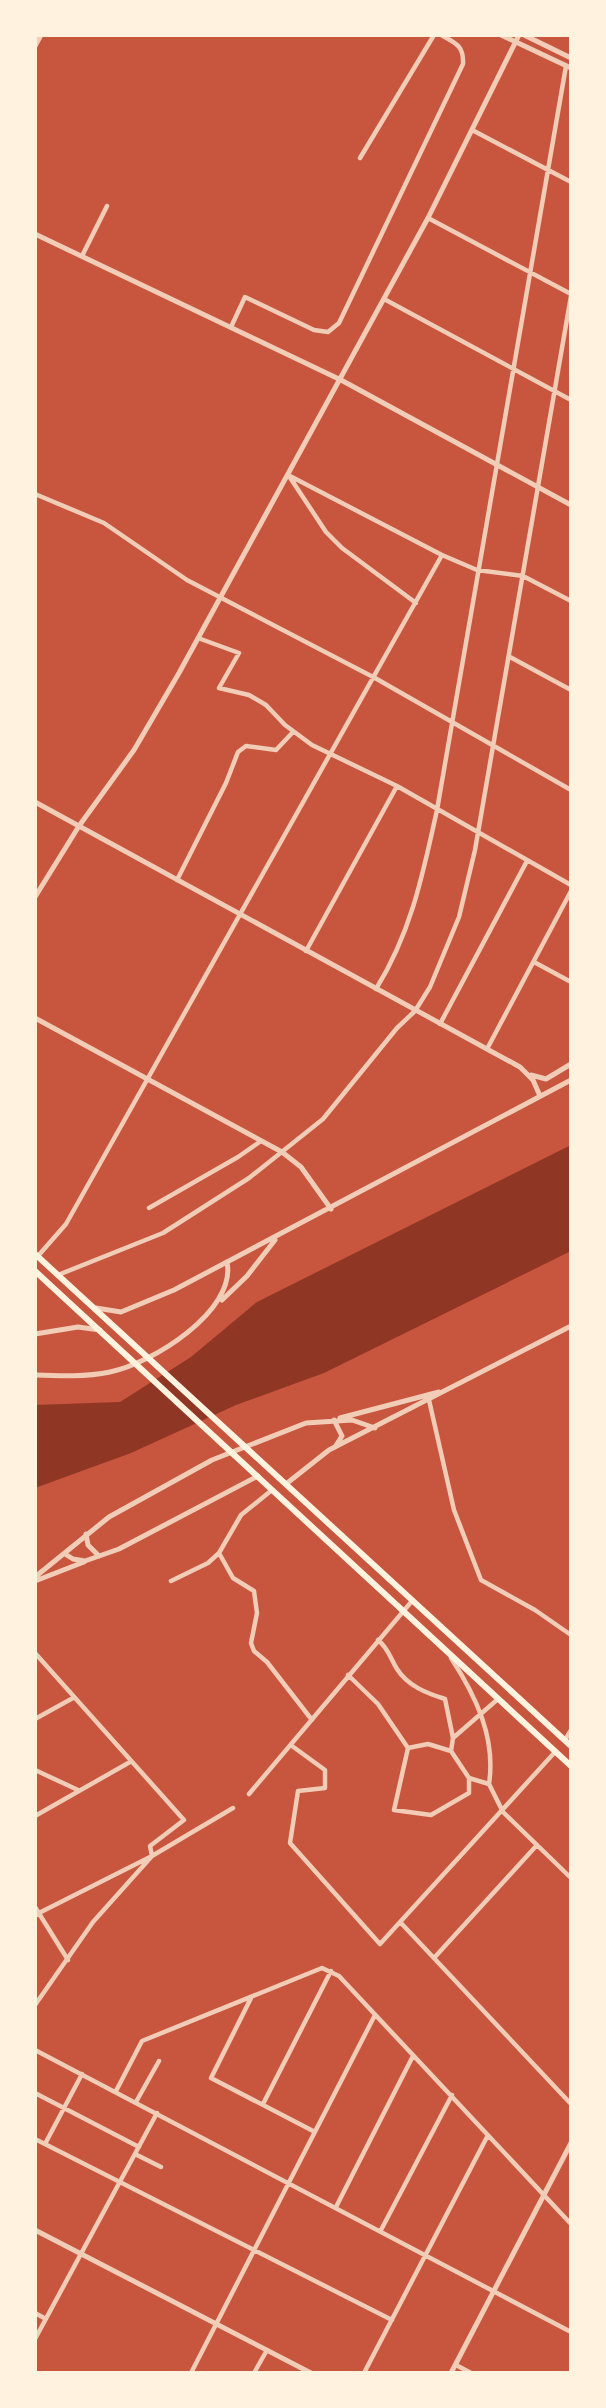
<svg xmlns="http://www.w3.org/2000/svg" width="606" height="2408" font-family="Inter,sans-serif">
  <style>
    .water { fill: #8f3625 }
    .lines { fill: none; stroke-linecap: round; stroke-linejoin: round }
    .minor { stroke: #f1ccb7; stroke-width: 4.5 }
    .tertiary { stroke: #f1ccb7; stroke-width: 5 }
    .secondary { stroke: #fff3e0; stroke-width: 6 }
  </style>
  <rect width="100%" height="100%" fill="#c8553d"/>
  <!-- water -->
  <path class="water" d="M 571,1145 L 571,1251 L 324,1373 L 236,1405 L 131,1453 L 35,1488 L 35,1405 L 120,1402 L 191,1357 L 257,1302 Z"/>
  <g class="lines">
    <!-- minor -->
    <path class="minor" d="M 474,131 L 571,182
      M 360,158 L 434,35
      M 428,218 L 571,294
      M 82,256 L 107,206
      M 384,299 L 571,400
      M 231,327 L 245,297 L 314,330 L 328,332 L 339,323 L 463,64 C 464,46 456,43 441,35
      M 288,475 L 442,555 L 477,570 L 523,576 L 571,601
      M 289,476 L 326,532 L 342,548 L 416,603
      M 35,494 L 104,523 L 187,580 L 375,678 L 571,790
      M 198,638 L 239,653 L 219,688 L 249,695 L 266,705 L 285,725 L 312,745 L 397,786 L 571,885
      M 510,657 L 571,690
      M 177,880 L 226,783 L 238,752 L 246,746 L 276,750 L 293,732
      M 306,951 L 397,786
      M 534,962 L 571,982
      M 376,989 C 411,933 423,874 437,810 L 566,66
      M 440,1024 L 527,861
      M 487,1049 L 571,891
      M 149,1208 L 238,1157 L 261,1141
      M 38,1256 L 66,1224 L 442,555
      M 58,1275 L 163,1233 L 249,1178 L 323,1119 L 397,1028 L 415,1011 L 430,987 L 459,917 L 475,850 L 571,296
      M 429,1400 L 454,1510 L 481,1580 L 535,1610 L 571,1635
      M 219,1553 L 233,1578 L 254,1591 L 257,1613 L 251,1643 L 254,1651 L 267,1662 L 312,1720
      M 171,1581 L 208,1563 L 219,1553 L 241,1515 L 272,1490
      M 378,1640 C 389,1649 390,1658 397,1669 C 408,1686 426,1693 445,1699 L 453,1738
      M 35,1653 L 184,1820 L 150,1846 L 152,1856 L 93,1922 L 35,2005
      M 451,1658 C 476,1696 496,1738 489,1784
      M 348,1675 L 378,1704 L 408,1748 L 428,1744 L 451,1751
      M 35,1719 L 73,1698
      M 565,1740 L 571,1730
      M 292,1746 L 325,1770 L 325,1788 L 298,1791 L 290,1843 L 380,1944 L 555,1752
      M 408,1748 L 394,1810 L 431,1815 L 469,1793 L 469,1778
      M 35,1770 L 78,1790
      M 489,1784 L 503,1812 L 571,1878
      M 489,1784 L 469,1778 L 451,1751 L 453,1738 L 498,1699
      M 249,1794 L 412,1601
      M 35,1816 L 130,1762
      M 35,1907 L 68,1960
      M 35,1915 L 152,1856 L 233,1808
      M 401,1923 L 571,2104
      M 434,1958 L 537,1845
      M 251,1998 L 211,2078 L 315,2132
      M 35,2050 L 571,2332
      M 116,2091 L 142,2041 L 322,1968 L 339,1976 L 571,2224
      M 35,2093 L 139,2147
      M 136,2102 L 159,2061
      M 263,2104 L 331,1971
      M 35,2139 L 392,2320
      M 45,2144 L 82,2074
      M 135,2154 L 161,2167
      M 336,2207 L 413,2056
      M 381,2230 L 452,2095
      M 35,2313 L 46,2319
      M 35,2339 L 157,2113
      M 456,2365 L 471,2373
      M 191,2373 L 375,2015
      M 254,2373 L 267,2350
      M 364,2373 L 487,2137"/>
    <!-- tertiary -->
    <path class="tertiary" d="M 501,35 L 571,68
      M 524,35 L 571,58
      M 35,46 L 41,35
      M 35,234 L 341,380 L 571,505
      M 35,802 L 520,1067 L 533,1080 L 540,1096
      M 35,897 L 79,826 L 134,750 L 179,673 L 428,218 L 519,35
      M 35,1018 L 282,1152 L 301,1167 L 331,1209
      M 531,1075 L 546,1079 L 571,1064
      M 222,1300 L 247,1276 L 275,1240
      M 96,1308 L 121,1312 L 174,1290 L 571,1080
      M 35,1334 L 78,1327 L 100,1330
      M 35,1375 C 59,1376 86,1377 110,1372 C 151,1364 237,1311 227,1262
      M 340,1418 L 439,1392
      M 334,1420 L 342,1436 L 335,1447
      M 286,1484 L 329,1450 L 571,1326
      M 86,1534 L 88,1545 L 99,1556
      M 65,1554 L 73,1559 L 85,1561 L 119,1549 L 258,1476
      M 35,1577 L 109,1517 L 212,1460 L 306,1423 L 352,1420 L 375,1428
      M 35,1581 L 84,1562
      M 35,2230 L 311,2373
      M 451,2373 L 571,2143"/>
    <!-- secondary -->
    <path class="secondary" d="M 35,1254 L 571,1746
      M 35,1271 L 571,1766"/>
  </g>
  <!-- border -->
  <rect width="606" height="2408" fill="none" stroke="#fff3e0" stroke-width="74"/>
</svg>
